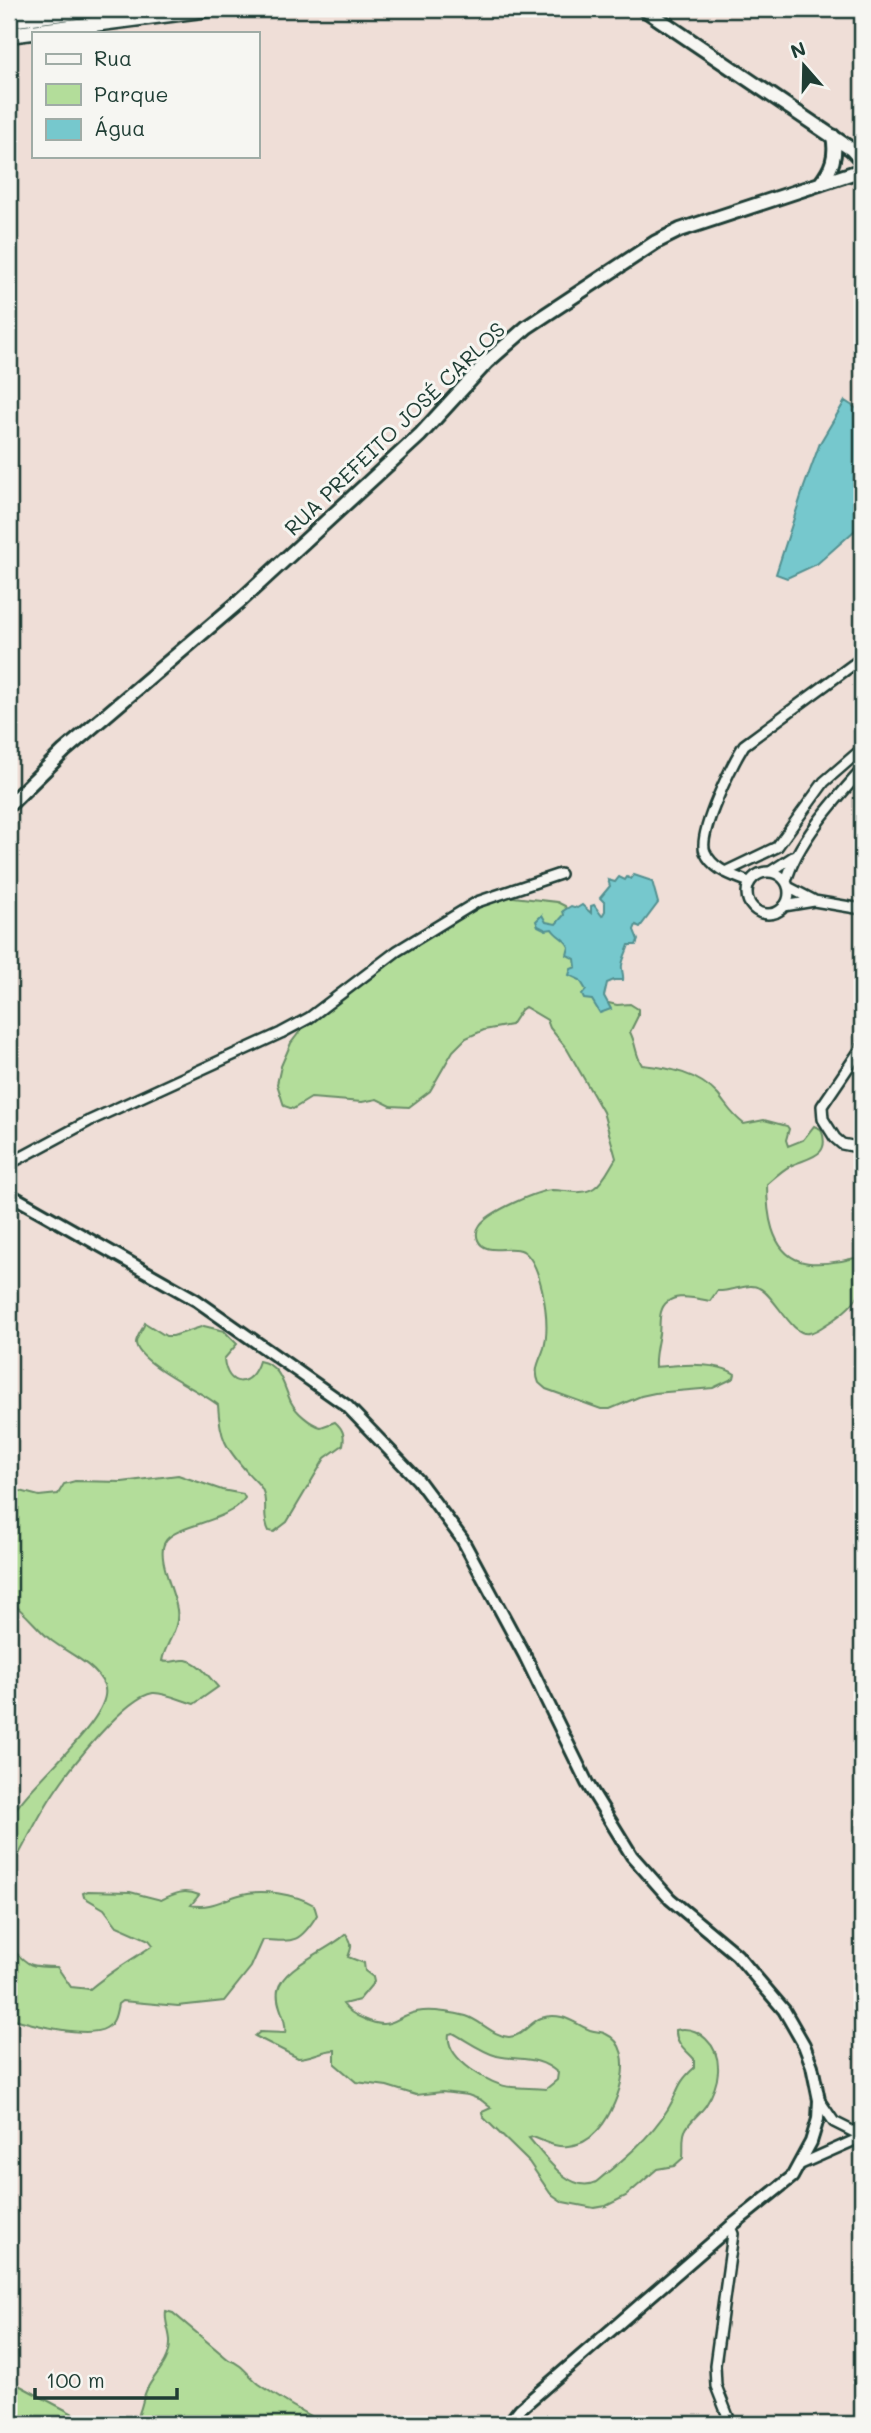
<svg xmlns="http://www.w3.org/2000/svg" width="871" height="2433" font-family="Mali,sans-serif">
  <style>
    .green { fill: #b3dd9a; stroke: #698d67; stroke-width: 2; fill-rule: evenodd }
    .water { fill: #76c8cd; stroke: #539090; stroke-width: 2 }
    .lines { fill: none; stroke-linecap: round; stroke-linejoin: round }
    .minor-casing { stroke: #1f3d34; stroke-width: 14 }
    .tertiary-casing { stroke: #1f3d34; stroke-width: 16 }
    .secondary-casing { stroke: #1f3d34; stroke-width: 18 }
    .primary-casing { stroke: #1f3d34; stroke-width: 19 }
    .minor { stroke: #f6f6f2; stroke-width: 9 }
    .tertiary { stroke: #f6f6f2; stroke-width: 10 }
    .secondary { stroke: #f6f6f2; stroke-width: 12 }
    .primary { stroke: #f6f6f2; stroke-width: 14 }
    .labels { text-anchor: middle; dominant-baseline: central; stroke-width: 6; stroke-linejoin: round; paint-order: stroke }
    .street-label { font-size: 21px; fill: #1f3d34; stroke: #f6f6f2 }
  </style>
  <rect width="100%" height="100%" fill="#efded7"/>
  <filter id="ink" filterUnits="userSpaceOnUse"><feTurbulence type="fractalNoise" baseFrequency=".0143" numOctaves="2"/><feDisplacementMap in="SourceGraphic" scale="14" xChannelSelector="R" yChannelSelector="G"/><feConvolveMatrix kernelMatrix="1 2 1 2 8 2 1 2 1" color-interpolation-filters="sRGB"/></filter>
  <g filter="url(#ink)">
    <!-- green -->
    <path class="green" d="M 495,895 L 557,902 L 565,906 L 600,1001 L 617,1005 L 630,1004 L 638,1009 L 638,1016 L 630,1032 C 636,1043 635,1054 642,1065 C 670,1068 698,1073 718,1095 C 728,1107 731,1114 744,1124 L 764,1120 L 787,1126 L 789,1129 L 786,1140 L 788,1146 L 803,1140 L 814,1126 L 821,1129 C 832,1157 809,1157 790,1166 C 782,1170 774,1178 767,1184 C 767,1211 770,1251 800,1261 C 814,1266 840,1262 855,1258 C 863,1264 865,1278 862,1288 C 858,1301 843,1313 833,1320 C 826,1324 817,1332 809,1333 C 792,1337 775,1295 759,1288 C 749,1282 731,1292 717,1291 L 710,1301 C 695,1298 667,1290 661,1312 C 659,1319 660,1327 659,1334 C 657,1346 654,1356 655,1367 C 677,1365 717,1361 735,1374 L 734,1378 L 713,1388 L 655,1393 L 641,1396 L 610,1409 L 601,1409 L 546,1389 L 539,1383 C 533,1368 540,1361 544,1348 C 549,1329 546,1308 542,1289 C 539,1277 534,1258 523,1251 C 510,1244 485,1257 478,1240 C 476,1235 477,1229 480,1225 C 489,1212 536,1191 552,1190 C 567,1190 581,1196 594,1188 C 604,1182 610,1167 616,1158 L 603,1112 L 567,1049 L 550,1028 L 547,1020 L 525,1007 L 521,1010 L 511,1025 L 484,1030 L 466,1038 L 453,1051 L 430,1091 L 409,1107 L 391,1106 L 377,1099 L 362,1102 L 311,1098 L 293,1109 L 284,1106 L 277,1084 L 281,1066 L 291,1043 L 304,1026 L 346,997 L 379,966 Z
      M 145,1323 L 166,1336 L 173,1336 L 204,1326 L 224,1331 L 237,1344 L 224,1359 C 227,1389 251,1388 259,1361 C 281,1365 283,1385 291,1402 C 296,1412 310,1424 321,1427 L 335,1422 C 343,1429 345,1435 343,1445 L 325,1458 L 287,1522 L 274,1532 L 269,1531 C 261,1516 269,1502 262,1489 C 259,1483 252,1478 248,1473 C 225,1447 220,1439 218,1405 C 203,1392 137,1363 136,1343 C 136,1337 143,1329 145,1323 Z
      M 178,1475 L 222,1490 L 243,1494 L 245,1498 C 227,1524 175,1524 165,1542 C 156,1557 175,1593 177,1610 C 180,1630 165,1643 162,1661 C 171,1664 177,1659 186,1660 C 199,1662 210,1678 218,1687 L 194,1704 C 182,1701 165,1692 153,1693 C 125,1697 71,1767 55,1791 C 40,1813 28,1838 15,1862 L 9,1864 C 9,1852 5,1833 9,1821 C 22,1788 118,1716 104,1685 C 96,1665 68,1653 52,1641 C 36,1628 26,1612 9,1601 L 9,1488 L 39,1496 L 58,1494 L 64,1484 L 75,1481 L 122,1482 Z
      M 88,1891 L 130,1892 L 161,1900 C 175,1893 184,1889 199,1895 L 191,1905 C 210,1909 222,1900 239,1895 C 261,1888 295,1894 314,1905 L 317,1915 C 300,1943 294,1942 263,1940 L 251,1967 L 224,2001 L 178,2006 L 122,2001 L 118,2004 C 116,2014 115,2023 106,2028 C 88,2039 29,2024 9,2017 L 9,1946 C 29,1966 28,1967 57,1967 L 71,1987 L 90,1989 C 110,1972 132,1960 153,1945 L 149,1940 L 117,1926 L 104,1909 L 84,1897 L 83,1893 Z
      M 346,1934 C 353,1943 352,1947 348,1957 L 364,1963 L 365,1971 L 373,1977 L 374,1982 L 359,2000 L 343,2004 C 348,2011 356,2016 364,2019 C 395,2033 395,2013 423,2011 C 435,2010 455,2013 466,2016 C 480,2020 493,2036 509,2037 C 522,2037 529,2023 541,2018 C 561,2011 574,2023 590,2030 C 595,2032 601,2031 606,2034 C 640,2049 616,2113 596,2132 C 589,2140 578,2145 568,2146 C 556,2148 544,2141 533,2137 L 529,2138 C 544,2155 570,2195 596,2182 C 623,2160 649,2139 668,2109 C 679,2091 676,2084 694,2068 L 694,2059 C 686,2050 675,2043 676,2030 C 688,2027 697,2030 706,2039 C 725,2057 719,2085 706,2105 C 701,2113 689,2121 685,2131 C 682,2138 684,2150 683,2158 L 674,2166 L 657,2169 L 626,2196 L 606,2206 L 594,2208 L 563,2202 L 550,2193 L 529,2162 L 483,2117 L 482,2112 L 491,2108 L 481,2100 L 468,2095 L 442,2092 L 416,2095 L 387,2086 L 356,2082 L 335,2064 L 335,2050 C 322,2050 311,2058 298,2058 L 255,2036 L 260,2032 L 285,2033 C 288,2018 275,2006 278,1990 C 283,1966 328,1951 346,1934 ZM 453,2033 C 466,2040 482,2052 497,2056 C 521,2061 538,2055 558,2073 L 557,2080 L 546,2089 C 535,2088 524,2088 512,2087 C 491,2086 445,2059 449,2034 Z
      M 166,2311 L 173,2313 L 229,2360 C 241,2363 249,2376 259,2384 C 280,2399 303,2413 326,2424 L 131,2424 C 142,2416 141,2401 147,2389 C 155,2373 169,2364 170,2344 C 171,2333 164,2323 166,2311 Z
      M 9,2380 L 92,2424 L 9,2424 Z"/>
    <!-- water -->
    <path class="water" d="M 845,401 L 862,412 L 862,524 L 817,564 L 787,578 L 776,574 L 804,487 L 820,443 Z
      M 634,875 L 652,881 L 658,903 L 640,927 L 636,925 L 634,930 L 638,940 L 636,945 L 629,945 C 627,951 623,959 622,965 C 621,970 624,975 623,980 L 614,980 L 607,983 L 604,996 L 611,1009 L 600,1013 L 592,1000 L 584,999 L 582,995 L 586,990 L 580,980 L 569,975 L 571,969 L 576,967 L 575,959 L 567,955 L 569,947 C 565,938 557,937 552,929 L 546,930 L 538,926 L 536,921 L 542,915 L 546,922 L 556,924 L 564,915 L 563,911 L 571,906 L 577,908 L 582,905 L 591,913 L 591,906 L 594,905 L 602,916 L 605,911 L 605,903 L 600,898 L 610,886 L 608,880 L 615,882 L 619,877 L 625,880 L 627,877 L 631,879 Z"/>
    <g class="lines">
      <defs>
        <path id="minor" d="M747 893a21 21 0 1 1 42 0a21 21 0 1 1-42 0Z
          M 725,872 L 777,847 L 824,782 L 862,749
          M 770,872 L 793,857
          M 749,882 C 732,875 713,870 705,852 C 697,834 733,763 744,745 L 862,658
          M 786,882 C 796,843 835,800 862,770
          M 788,887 L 813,900
          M 784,906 L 814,901 L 862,909
          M 862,1047 L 822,1106 L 823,1119 L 835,1138 L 842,1144 L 862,1148
          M 9,1164 L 89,1121 L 281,1033 L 309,1018 L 397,951 L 477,902 L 560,874
          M 819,2100 L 834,2122 L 862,2136
          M 801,2164 L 862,2137
          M 730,2227 L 733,2234 L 715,2365 L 716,2386 L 731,2424"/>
        <path id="tertiary" d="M 9,1194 L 196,1300 L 347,1406 L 418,1480 L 462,1539 L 525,1656 L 587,1783 L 632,1856 L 670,1899 L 737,1955 L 784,2010 L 804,2045 L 812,2066 L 819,2100 L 818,2119 L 811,2142 L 792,2177 L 730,2227 L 520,2409 L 508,2424"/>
        <path id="secondary" d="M 644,9 L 851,149 L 862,161
          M 820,184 C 832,169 837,156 833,136
          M 9,805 L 64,751 L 240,601 L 420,435 L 487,362 L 527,327 L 656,242 L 680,230 L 862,170"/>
        <path id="primary" d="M 9,20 L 95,9
          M 9,35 L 209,9"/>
      </defs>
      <!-- minor casing -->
      <use href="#minor" class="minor-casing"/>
      <!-- tertiary casing -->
      <use href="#tertiary" class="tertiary-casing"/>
      <!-- secondary casing -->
      <use href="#secondary" class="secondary-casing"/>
      <!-- primary casing -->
      <use href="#primary" class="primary-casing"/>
      <!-- minor -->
      <use href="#minor" class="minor"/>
      <!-- tertiary -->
      <use href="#tertiary" class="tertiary"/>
      <!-- secondary -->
      <use href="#secondary" class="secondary"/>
      <!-- primary -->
      <use href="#primary" class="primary"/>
    </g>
  </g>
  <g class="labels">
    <!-- street labels -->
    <g class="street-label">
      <text transform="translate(394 428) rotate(-44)">RUA PREFEITO JOSÉ CARLOS</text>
    </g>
  </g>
  <!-- margin -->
  <rect width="871" height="2433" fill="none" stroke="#f6f6f2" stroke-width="35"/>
  <rect x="18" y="18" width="836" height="2398" fill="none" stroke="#1f3d34" stroke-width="2.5" filter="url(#ink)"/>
  <!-- legend -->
  <rect x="32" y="32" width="228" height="126" fill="#f6f6f2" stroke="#a0aca6" stroke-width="2"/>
  <rect x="46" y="54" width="35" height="10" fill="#f6f6f2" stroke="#a0aca6" stroke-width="2"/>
  <text x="94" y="66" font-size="21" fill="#1f3d34">Rua</text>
  <rect x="46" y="84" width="35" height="21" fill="#b3dd9a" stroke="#a0aca6" stroke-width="2"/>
  <text x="94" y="102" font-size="21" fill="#1f3d34">Parque</text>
  <rect x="46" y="119" width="35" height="21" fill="#76c8cd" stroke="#a0aca6" stroke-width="2"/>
  <text x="94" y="136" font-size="21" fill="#1f3d34">Água</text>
  <!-- north arrow -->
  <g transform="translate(804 66) rotate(340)" stroke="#f6f6f2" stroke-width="5" paint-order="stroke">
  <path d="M0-5L12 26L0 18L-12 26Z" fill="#1f3d34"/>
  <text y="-10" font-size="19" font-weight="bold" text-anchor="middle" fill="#1f3d34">N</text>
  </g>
  <!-- scale -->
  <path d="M35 2388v10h142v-10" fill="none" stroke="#1f3d34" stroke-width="3.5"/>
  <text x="46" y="2388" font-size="21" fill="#1f3d34" stroke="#f6f6f2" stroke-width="5" paint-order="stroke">100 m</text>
</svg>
